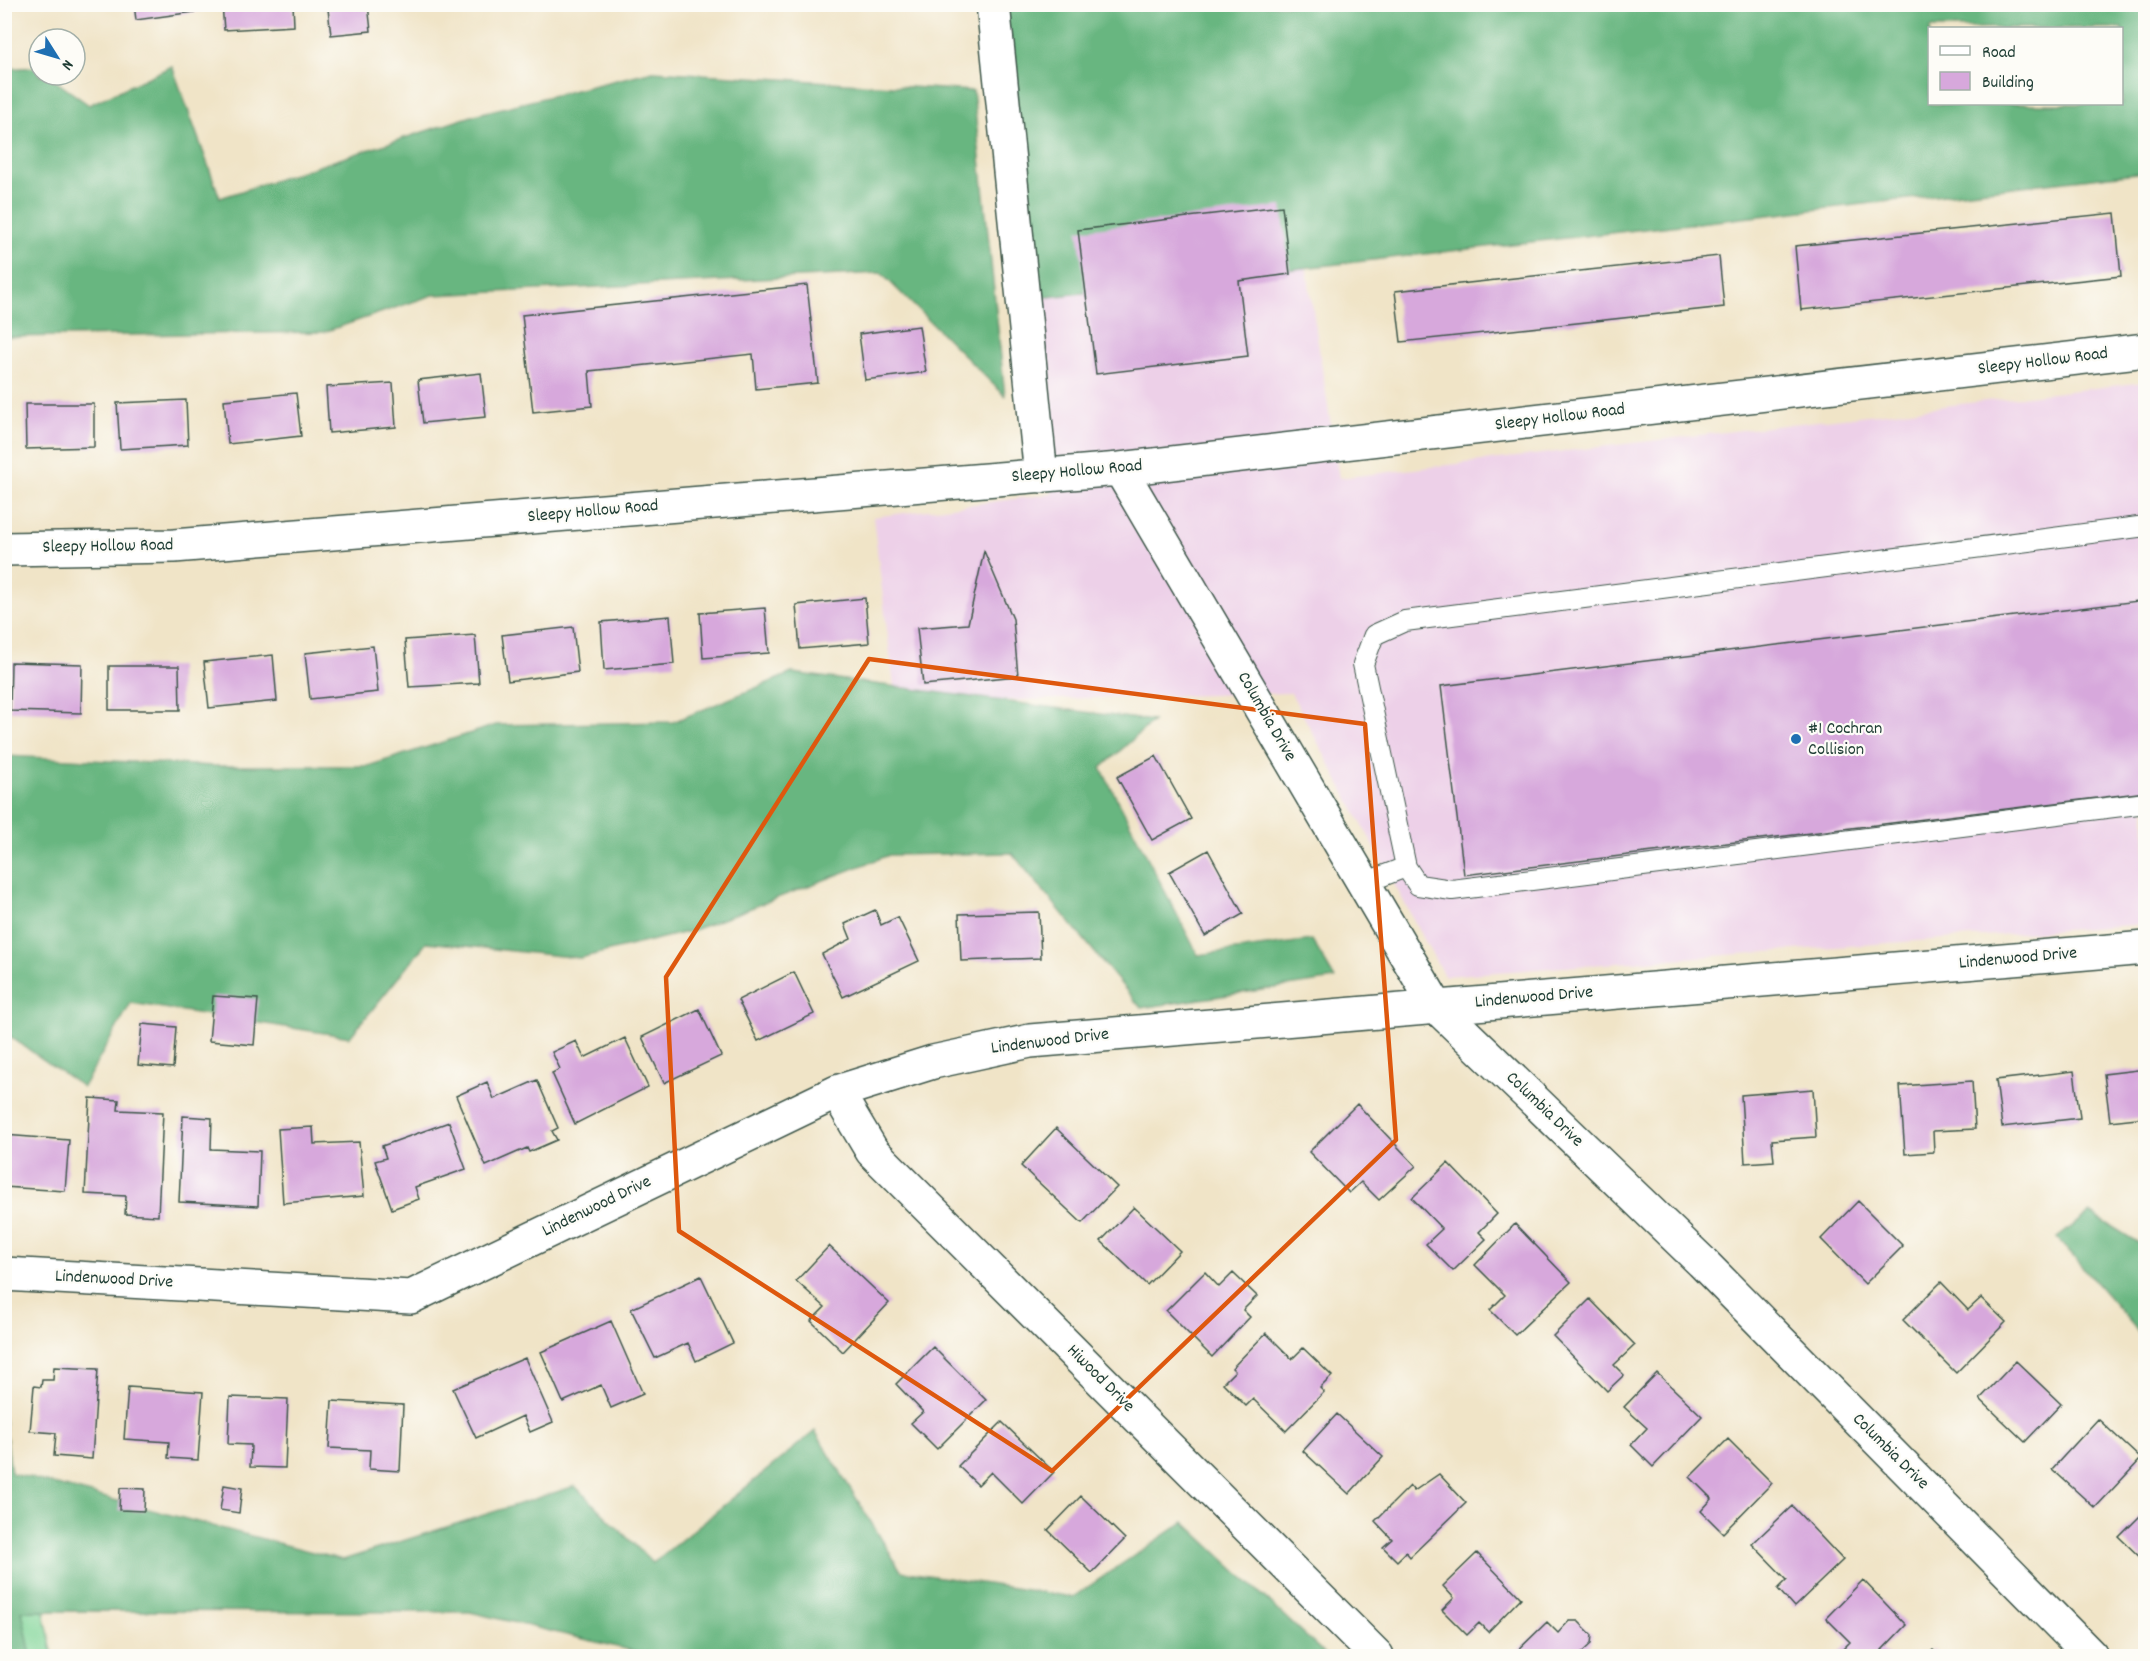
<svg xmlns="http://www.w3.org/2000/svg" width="2150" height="1661" font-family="Dekko,sans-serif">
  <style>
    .built { fill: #edd0e8 }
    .green { fill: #80d598; stroke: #508966; stroke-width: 1.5 }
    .forest { fill: #68b680; stroke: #447a5a; stroke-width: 1.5; fill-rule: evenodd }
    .building { fill: #d7a8dc }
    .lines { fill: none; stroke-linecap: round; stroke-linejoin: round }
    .lane-casing { stroke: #3e564a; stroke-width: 22 }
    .street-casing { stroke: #3e564a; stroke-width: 36 }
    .lane { stroke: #fff; stroke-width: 20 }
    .street { stroke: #fff; stroke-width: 33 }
    .marked { fill: none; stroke: #de580e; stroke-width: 4.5; stroke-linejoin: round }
    .poi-dot { fill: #1f6fb2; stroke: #fdfcf7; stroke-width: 2 }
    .labels { text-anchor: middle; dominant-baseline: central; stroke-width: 4.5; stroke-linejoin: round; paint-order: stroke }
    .street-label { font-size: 18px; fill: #1f3d34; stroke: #fdfcf7 }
    .poi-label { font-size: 18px; fill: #1f3d34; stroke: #fdfcf7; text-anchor: start }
  </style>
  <rect width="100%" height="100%" fill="#fdfcf7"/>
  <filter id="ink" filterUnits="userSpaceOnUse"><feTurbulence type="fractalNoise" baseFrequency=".0167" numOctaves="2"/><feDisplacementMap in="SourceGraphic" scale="12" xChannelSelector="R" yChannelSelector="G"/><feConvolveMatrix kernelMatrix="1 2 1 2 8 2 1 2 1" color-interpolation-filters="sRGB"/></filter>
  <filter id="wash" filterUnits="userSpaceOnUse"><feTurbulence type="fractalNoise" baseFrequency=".008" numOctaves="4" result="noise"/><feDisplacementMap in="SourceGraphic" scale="24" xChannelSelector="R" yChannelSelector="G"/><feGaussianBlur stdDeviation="1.35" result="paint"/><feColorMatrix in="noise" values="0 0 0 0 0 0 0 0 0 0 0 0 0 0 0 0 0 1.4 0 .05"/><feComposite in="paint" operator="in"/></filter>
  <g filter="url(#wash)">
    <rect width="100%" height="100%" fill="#f0e4c7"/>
    <!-- built -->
    <path class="built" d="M 1294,187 L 1339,478 L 2145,382 L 2145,924 L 1444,976 L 1291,693 L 896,703 L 873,517 L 1052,494 L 1033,214 Z"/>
    <!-- green -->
    <path class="green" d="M 22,1504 L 53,1656 L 5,1656 Z"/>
    <!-- forest -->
    <path class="forest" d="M 989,5 L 2145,5 L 2145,172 L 1022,300 ZM 1930,28 L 2122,28 L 2122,104 L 1930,104 Z
      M 172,66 L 220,198 L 478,114 L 653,71 L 973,91 L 1005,396 L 881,273 L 433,295 L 324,332 L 5,337 L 5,69 L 36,67 L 39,69 L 39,75 L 47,75 L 89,105 Z
      M 792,673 L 1153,721 L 1101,768 L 1198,955 L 1312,940 L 1335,979 L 1141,1008 L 1012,853 L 889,855 L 691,931 L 580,958 L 427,942 L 350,1037 L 131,1003 L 83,1087 L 5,1033 L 5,756 L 215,766 L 368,766 L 496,725 L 673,722 Z
      M 2090,1213 L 2145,1247 L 2145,1339 L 2057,1238 Z
      M 4,1417 L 11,1473 L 343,1560 L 575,1486 L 653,1563 L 815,1431 L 901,1571 L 1073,1597 L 1184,1522 L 1327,1656 L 655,1656 L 470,1612 L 22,1611 L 31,1656 L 5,1656 Z"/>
    <g id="blocks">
      <!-- building -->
      <path class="building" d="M 134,4 L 200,4 L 201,11 L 136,20 Z
        M 222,4 L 293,4 L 294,26 L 224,30 Z
        M 322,4 L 368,4 L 371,31 L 331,35 L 328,9 L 322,9 Z
        M 1282,206 L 1290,274 L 1239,281 L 1248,356 L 1096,374 L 1078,230 Z
        M 2115,213 L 2121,276 L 1801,310 L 1795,246 Z
        M 1719,256 L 1724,307 L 1401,342 L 1395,291 Z
        M 807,285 L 818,383 L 756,389 L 753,354 L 589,371 L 592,406 L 533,412 L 522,315 Z
        M 919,326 L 926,372 L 865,380 L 859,334 Z
        M 481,373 L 486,417 L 423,423 L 418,380 Z
        M 393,383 L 396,427 L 329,433 L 326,387 Z
        M 296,393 L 301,436 L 228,444 L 224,400 Z
        M 186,400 L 188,445 L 120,449 L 117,403 Z
        M 25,404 L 94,404 L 94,447 L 26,449 Z
        M 984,551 L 1013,619 L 1018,676 L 923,685 L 917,628 L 968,624 Z
        M 865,598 L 869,643 L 800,649 L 796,605 Z
        M 2146,600 L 2146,792 L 1464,875 L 1441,686 Z
        M 765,608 L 769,653 L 703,658 L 700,613 Z
        M 670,616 L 674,664 L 604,670 L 601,622 Z
        M 573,627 L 578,672 L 508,681 L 502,635 Z
        M 475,635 L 479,683 L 409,687 L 405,640 Z
        M 373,646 L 378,692 L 310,699 L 305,653 Z
        M 273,655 L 277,701 L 209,708 L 204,662 Z
        M 11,662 L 82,664 L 81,713 L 10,711 Z
        M 109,666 L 179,666 L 180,710 L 109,710 Z
        M 1156,756 L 1191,819 L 1152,840 L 1117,777 Z
        M 1208,850 L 1243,914 L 1205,936 L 1169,872 Z
        M 875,910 L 881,925 L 898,917 L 919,961 L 843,997 L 822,954 L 851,939 L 845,924 Z
        M 1039,912 L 1041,958 L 961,961 L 959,914 Z
        M 794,972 L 814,1014 L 758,1041 L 738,1000 Z
        M 213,996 L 258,999 L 254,1045 L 209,1041 Z
        M 699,1009 L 721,1056 L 664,1083 L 642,1037 Z
        M 142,1024 L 176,1027 L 173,1068 L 138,1065 Z
        M 625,1038 L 648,1087 L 575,1124 L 552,1073 L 560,1069 L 552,1052 L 576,1041 L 584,1058 Z
        M 2146,1069 L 2146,1117 L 2110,1121 L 2104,1074 Z
        M 2074,1071 L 2080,1118 L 2002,1127 L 1996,1080 Z
        M 537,1080 L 558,1128 L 552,1131 L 557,1140 L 529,1152 L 527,1148 L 486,1166 L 456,1096 L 487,1082 L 494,1099 Z
        M 1972,1081 L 1975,1129 L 1933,1131 L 1934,1152 L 1905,1154 L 1900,1086 Z
        M 1813,1089 L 1816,1137 L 1772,1140 L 1774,1161 L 1745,1163 L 1741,1095 Z
        M 90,1098 L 119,1100 L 118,1110 L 163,1112 L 158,1216 L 125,1214 L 126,1196 L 85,1194 Z
        M 1357,1104 L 1416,1166 L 1379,1200 L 1361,1182 L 1349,1193 L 1309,1152 Z
        M 183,1116 L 212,1118 L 211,1149 L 260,1151 L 258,1206 L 179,1202 Z
        M 449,1122 L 466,1169 L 415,1187 L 419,1199 L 392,1209 L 375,1161 L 386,1158 L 382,1146 Z
        M 313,1127 L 314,1144 L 359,1142 L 364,1196 L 283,1203 L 278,1129 Z
        M 1056,1128 L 1117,1187 L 1082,1223 L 1021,1166 Z
        M 4,1135 L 69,1140 L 65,1191 L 4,1187 Z
        M 1448,1163 L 1497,1214 L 1479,1232 L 1486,1239 L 1453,1271 L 1426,1244 L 1442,1229 L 1412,1198 Z
        M 1858,1201 L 1903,1246 L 1865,1284 L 1821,1239 Z
        M 1134,1207 L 1180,1251 L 1147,1285 L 1101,1241 Z
        M 1515,1224 L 1571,1282 L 1515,1335 L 1490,1310 L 1505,1295 L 1475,1265 Z
        M 829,1246 L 889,1303 L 843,1352 L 811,1321 L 825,1307 L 796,1281 Z
        M 1205,1272 L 1219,1287 L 1233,1273 L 1257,1296 L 1243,1310 L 1250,1317 L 1212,1357 L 1166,1311 Z
        M 701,1276 L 733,1343 L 696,1361 L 688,1343 L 655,1358 L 631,1309 Z
        M 1941,1282 L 1968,1310 L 1981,1298 L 2006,1322 L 1956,1373 L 1903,1320 Z
        M 1590,1299 L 1635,1345 L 1614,1365 L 1624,1375 L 1607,1391 L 1553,1336 Z
        M 611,1321 L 643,1394 L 611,1408 L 601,1385 L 563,1402 L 541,1352 Z
        M 1266,1333 L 1292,1359 L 1303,1348 L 1332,1376 L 1320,1388 L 1324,1392 L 1286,1431 L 1253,1399 L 1246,1406 L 1223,1383 L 1235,1371 L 1232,1368 Z
        M 933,1347 L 986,1400 L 937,1449 L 911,1423 L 923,1412 L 896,1384 Z
        M 525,1358 L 553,1422 L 530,1432 L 523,1416 L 476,1438 L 453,1389 Z
        M 2016,1361 L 2061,1404 L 2025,1442 L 1980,1399 Z
        M 54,1367 L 98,1369 L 92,1459 L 54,1456 L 56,1433 L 30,1431 L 34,1386 L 41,1387 L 42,1380 L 53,1380 Z
        M 1657,1373 L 1702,1416 L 1653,1467 L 1631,1445 L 1647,1428 L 1624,1407 Z
        M 128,1387 L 203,1392 L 198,1460 L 168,1458 L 169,1442 L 124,1439 Z
        M 230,1397 L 288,1399 L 285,1468 L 250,1467 L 251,1445 L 228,1444 Z
        M 332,1401 L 403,1405 L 400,1471 L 369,1469 L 370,1450 L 329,1448 Z
        M 1337,1414 L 1383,1457 L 1349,1494 L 1303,1451 Z
        M 2098,1419 L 2141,1459 L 2095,1508 L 2052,1469 Z
        M 1002,1422 L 1054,1472 L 1023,1504 L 991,1472 L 978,1485 L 958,1466 Z
        M 1728,1439 L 1772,1483 L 1723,1533 L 1701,1511 L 1712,1499 L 1690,1477 Z
        M 1439,1474 L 1466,1503 L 1410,1557 L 1406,1552 L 1397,1561 L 1383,1547 L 1392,1539 L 1375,1521 L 1410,1486 L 1414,1491 Z
        M 224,1485 L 242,1488 L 239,1513 L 220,1510 Z
        M 120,1488 L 145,1489 L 144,1511 L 119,1510 Z
        M 1081,1496 L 1125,1539 L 1092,1573 L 1048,1530 Z
        M 1792,1506 L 1843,1560 L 1794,1607 L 1778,1589 L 1787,1580 L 1752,1544 Z
        M 2146,1510 L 2146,1563 L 2119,1537 Z
        M 1477,1553 L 1521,1598 L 1488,1632 L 1479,1623 L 1467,1635 L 1442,1610 L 1454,1598 L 1443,1586 Z
        M 1863,1580 L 1906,1625 L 1882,1650 L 1889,1656 L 1836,1656 L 1850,1642 L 1826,1618 Z
        M 1569,1621 L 1578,1621 L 1592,1635 L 1591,1644 L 1579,1655 L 1581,1656 L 1512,1656 L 1547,1622 L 1558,1633 Z
        M 1933,1650 L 1940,1656 L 1926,1656 Z"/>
    </g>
  </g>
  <g filter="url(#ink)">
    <use href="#blocks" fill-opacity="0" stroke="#3e564a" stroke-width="1.5"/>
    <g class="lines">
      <defs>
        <path id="lane" d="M 2146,526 L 1405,621 L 1374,635 L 1363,664 L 1406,867 L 1418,885 L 1452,890 L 2146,803
          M 1364,883 L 1406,867"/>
        <path id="street" d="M 993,4 L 1041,476
          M 1120,469 L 1436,1006 L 1702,1262 L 2091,1656
          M 4,549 L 174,546 L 1120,469 L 2146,350
          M 837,1092 L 872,1151 L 1377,1656
          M 4,1274 L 411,1297 L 837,1092 L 933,1062 L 1030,1041 L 2146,948"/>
      </defs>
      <!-- lane casing -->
      <use href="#lane" class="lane-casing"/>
      <!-- street casing -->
      <use href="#street" class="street-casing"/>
      <!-- lane -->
      <use href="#lane" class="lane"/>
      <!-- street -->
      <use href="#street" class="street"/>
    </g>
  </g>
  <!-- marked area -->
  <path class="marked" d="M 869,659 L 1365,724 L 1396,1140 L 1052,1471 L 679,1231 L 666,977 Z"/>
  <!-- markers -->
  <circle class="poi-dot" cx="1796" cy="739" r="6"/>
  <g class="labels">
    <!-- street labels -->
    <g class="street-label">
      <text transform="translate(2043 362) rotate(-7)">Sleepy Hollow Road</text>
      <text transform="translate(1560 418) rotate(-7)">Sleepy Hollow Road</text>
      <text transform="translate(1077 472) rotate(-5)">Sleepy Hollow Road</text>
      <text transform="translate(593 512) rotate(-5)">Sleepy Hollow Road</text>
      <text transform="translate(108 547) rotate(-1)">Sleepy Hollow Road</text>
      <text transform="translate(1266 717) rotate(60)">Columbia Drive</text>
      <text transform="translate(2018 959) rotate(-5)">Lindenwood Drive</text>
      <text transform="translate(1534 998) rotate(-5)">Lindenwood Drive</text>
      <text transform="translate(1050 1042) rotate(-7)">Lindenwood Drive</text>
      <text transform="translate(1544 1110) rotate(44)">Columbia Drive</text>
      <text transform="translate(597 1207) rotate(-26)">Lindenwood Drive</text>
      <text transform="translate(114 1280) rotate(3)">Lindenwood Drive</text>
      <text transform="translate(1100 1379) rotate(45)">Hiwood Drive</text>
      <text transform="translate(1890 1452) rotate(45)">Columbia Drive</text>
    </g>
    <!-- poi labels -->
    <g class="poi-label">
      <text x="1808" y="729">#1 Cochran<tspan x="1808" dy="21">Collision</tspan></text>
    </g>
  </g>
  <!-- margin -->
  <rect width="2150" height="1661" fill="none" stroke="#fdfcf7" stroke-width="24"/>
  <!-- legend -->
  <rect x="1928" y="27" width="195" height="78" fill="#fdfcf7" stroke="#a4b0a9" stroke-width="1.5"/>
  <rect x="1940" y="46" width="30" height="9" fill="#ffffff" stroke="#a4b0a9" stroke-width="1.5"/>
  <text x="1982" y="57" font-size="18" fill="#1f3d34">Road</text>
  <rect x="1940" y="72" width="30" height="18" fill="#d7a8dc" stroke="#a4b0a9" stroke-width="1.5"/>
  <text x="1982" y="87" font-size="18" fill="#1f3d34">Building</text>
  <!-- north arrow -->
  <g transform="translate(57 57) rotate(127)"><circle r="28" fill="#fdfcf7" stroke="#a4b0a9" stroke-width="1.5"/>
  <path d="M0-4.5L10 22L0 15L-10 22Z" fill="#1f6fb2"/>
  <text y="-9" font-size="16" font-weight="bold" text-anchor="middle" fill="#1f3d34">N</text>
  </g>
</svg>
